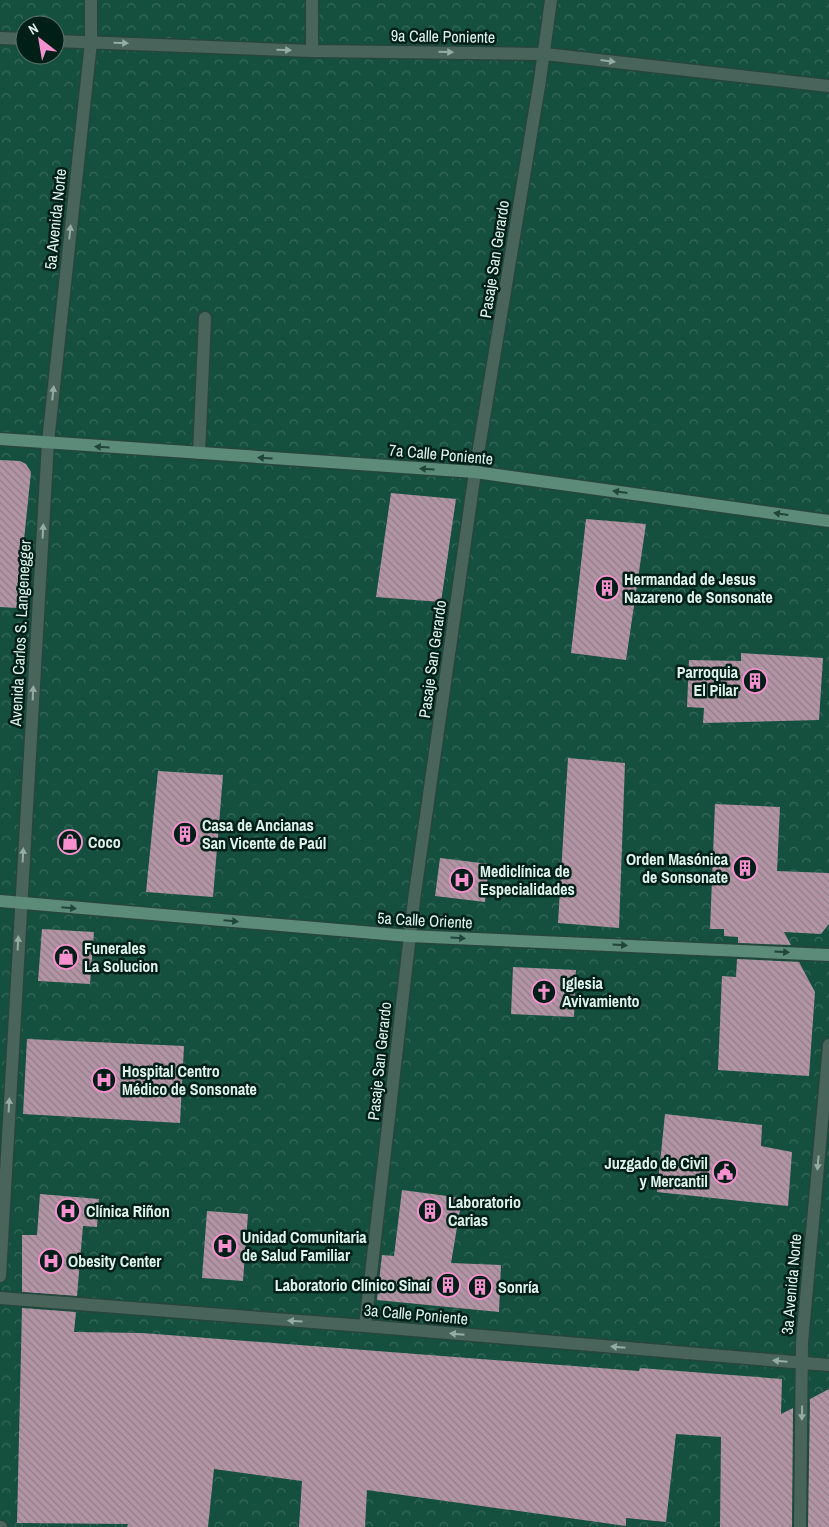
<svg xmlns="http://www.w3.org/2000/svg" width="829" height="1527" font-family="'Archivo Narrow',sans-serif">
  <style>
    .park { fill: url(#park-crowns); fill-rule: evenodd }
    .building { fill: url(#building-back-hatch) }
    .lines { fill: none; stroke-linecap: round; stroke-linejoin: round }
    .lane-casing { stroke: #26463c; stroke-width: 15 }
    .street-casing { stroke: #26463c; stroke-width: 15 }
    .secondary-casing { stroke: #26463c; stroke-width: 15 }
    .lane { stroke: #49655b; stroke-width: 12 }
    .street { stroke: #49655b; stroke-width: 12 }
    .secondary { stroke: #5c8b7a; stroke-width: 12 }
    .oneway { fill: #94aca3 }
    .oneway2 { fill: #20453a }
    .labels { text-anchor: middle; dominant-baseline: central; stroke-width: 5; stroke-linejoin: round; paint-order: stroke }
    .street-label { font-size: 16px; fill: #e0f2eb; stroke: #002017 }
    .poi-label { font-size: 16px; font-weight: bold; fill: #e0f2eb; stroke: #002017; text-anchor: start }
  </style>
  <defs>
    <pattern id="park-crowns" width="20" height="18" patternUnits="userSpaceOnUse" patternTransform="scale(1.25)"><rect width="20" height="18" fill="#154f3e"/><path d="M2 6a3 3 0 1 1 6 0M12 15a3 3 0 1 1 6 0" fill="none" stroke="#37695a"/></pattern>
    <pattern id="building-back-hatch" width="6" height="6" patternUnits="userSpaceOnUse" patternTransform="scale(1.25)"><rect width="6" height="6" fill="#b294a5"/><path d="M-1 5l2 2M0 0l6 6M5-1l2 2" fill="none" stroke="#917e88"/></pattern>
  </defs>
  <rect width="100%" height="100%" fill="#082a20"/>
  <!-- park -->
  <path class="park" d="M 0,0 L 829,0 L 829,1527 L 0,1527 ZM 25,25 L 55,25 L 55,55 L 25,55 Z"/>
  <!-- building -->
  <path class="building" d="M 0,460 L 20,461 L 26,464 L 31,472 L 17,608 L 0,607 Z
    M 391,493 L 456,499 L 441,602 L 376,597 Z
    M 586,519 L 646,524 L 626,660 L 571,653 Z
    M 741,653 L 823,658 L 819,720 L 703,723 L 704,708 L 687,707 L 689,660 L 741,661 Z
    M 568,758 L 625,763 L 619,928 L 558,923 Z
    M 158,771 L 223,775 L 213,897 L 146,892 Z
    M 715,804 L 780,807 L 777,871 L 829,873 L 829,924 L 821,934 L 784,932 L 791,945 L 738,943 L 738,937 L 724,936 L 724,929 L 710,929 Z
    M 440,858 L 489,864 L 485,902 L 435,896 Z
    M 42,929 L 94,932 L 90,984 L 38,981 Z
    M 737,959 L 799,962 L 815,992 L 809,1076 L 718,1070 L 722,976 L 736,977 Z
    M 513,967 L 576,970 L 574,1017 L 511,1014 Z
    M 27,1039 L 184,1046 L 180,1123 L 23,1114 Z
    M 665,1114 L 762,1125 L 761,1146 L 792,1152 L 788,1206 L 657,1192 Z
    M 402,1190 L 462,1198 L 451,1263 L 501,1265 L 499,1312 L 377,1300 L 382,1255 L 394,1256 Z
    M 40,1194 L 99,1199 L 97,1227 L 83,1226 L 77,1296 L 22,1292 L 22,1235 L 37,1235 Z
    M 207,1211 L 248,1214 L 243,1281 L 202,1278 Z
    M 22,1308 L 76,1312 L 74,1332 L 142,1333 L 639,1371 L 640,1368 L 782,1379 L 781,1414 L 793,1408 L 792,1527 L 720,1527 L 721,1437 L 676,1434 L 666,1522 L 626,1518 L 626,1526 L 367,1490 L 365,1527 L 299,1527 L 302,1481 L 214,1469 L 208,1527 L 127,1527 L 128,1524 L 17,1523 Z
    M 829,1389 L 829,1527 L 808,1527 L 810,1399 Z"/>
  <g class="lines">
    <defs>
      <path id="lane" d="M 199,453 L 205,318
        M 0,1527 L 1,1527"/>
      <path id="street" d="M 0,38 L 25,39
        M 55,41 L 312,51 L 545,54 L 829,86
        M 312,51 L 312,0
        M 0,1276 L 48,442 L 91,42 L 91,0
        M 0,1298 L 365,1326 L 829,1365
        M 365,1326 L 414,900 L 475,472 L 540,80 L 551,0
        M 800,1527 L 802,1343 L 829,1045"/>
      <path id="secondary" d="M 0,439 L 475,472 L 829,521
        M 0,901 L 409,936 L 829,955"/>
    </defs>
    <!-- lane casing -->
    <use href="#lane" class="lane-casing"/>
    <!-- street casing -->
    <use href="#street" class="street-casing"/>
    <!-- secondary casing -->
    <use href="#secondary" class="secondary-casing"/>
    <!-- lane -->
    <use href="#lane" class="lane"/>
    <!-- street -->
    <use href="#street" class="street"/>
    <!-- secondary -->
    <use href="#secondary" class="secondary"/>
  </g>
  <!-- one-way arrows -->
  <defs><path id="oneway-solid" d="M-6-.8H1V-3.2L6.5 0L1 3.2V.8H-6Z" transform="scale(1.25)"/></defs>
  <g class="oneway">
    <use href="#oneway-solid" transform="translate(121 43) rotate(2)"/>
    <use href="#oneway-solid" transform="translate(284 50) rotate(2)"/>
    <use href="#oneway-solid" transform="translate(446 52) rotate(1)"/>
    <use href="#oneway-solid" transform="translate(608 61) rotate(7)"/>
    <use href="#oneway-solid" transform="translate(70 232) rotate(-84)"/>
    <use href="#oneway-solid" transform="translate(53 393) rotate(-84)"/>
    <use href="#oneway-solid" transform="translate(43 531) rotate(-87)"/>
    <use href="#oneway-solid" transform="translate(33 693) rotate(-87)"/>
    <use href="#oneway-solid" transform="translate(23 855) rotate(-87)"/>
    <use href="#oneway-solid" transform="translate(18 943) rotate(-87)"/>
    <use href="#oneway-solid" transform="translate(9 1105) rotate(-87)"/>
    <use href="#oneway-solid" transform="translate(818 1163) rotate(95)"/>
    <use href="#oneway-solid" transform="translate(295 1321) rotate(-176)"/>
    <use href="#oneway-solid" transform="translate(457 1334) rotate(-175)"/>
    <use href="#oneway-solid" transform="translate(618 1347) rotate(-175)"/>
    <use href="#oneway-solid" transform="translate(780 1361) rotate(-175)"/>
    <use href="#oneway-solid" transform="translate(802 1413) rotate(91)"/>
  </g>
  <g class="oneway2">
    <use href="#oneway-solid" transform="translate(102 447) rotate(-176)"/>
    <use href="#oneway-solid" transform="translate(265 458) rotate(-176)"/>
    <use href="#oneway-solid" transform="translate(427 469) rotate(-176)"/>
    <use href="#oneway-solid" transform="translate(620 492) rotate(-172)"/>
    <use href="#oneway-solid" transform="translate(781 514) rotate(-172)"/>
    <use href="#oneway-solid" transform="translate(69 908) rotate(5)"/>
    <use href="#oneway-solid" transform="translate(231 921) rotate(5)"/>
    <use href="#oneway-solid" transform="translate(458 938) rotate(3)"/>
    <use href="#oneway-solid" transform="translate(620 945) rotate(3)"/>
    <use href="#oneway-solid" transform="translate(782 952) rotate(3)"/>
  </g>
  <!-- icons -->
  <defs>
    <symbol id="building-ring" viewBox="-11 -11 22 22"><circle r="9.5" fill="#002017" stroke="#f790ce" stroke-width="1.5"/><path d="M-4-6H4V6H1V3H-1V6H-4ZM-2.5-4.3h1.7v1.8h-1.7ZM.8-4.3h1.7v1.8H.8ZM-2.5-1h1.7V.8h-1.7ZM.8-1h1.7V.8H.8Z" fill="#f790ce"/></symbol>
    <symbol id="shop-ring" viewBox="-11 -11 22 22"><circle r="9.5" fill="#002017" stroke="#f790ce" stroke-width="1.5"/><path d="M-5-2.5h2.3a2.7 3.5 0 0 1 5.4 0H5L5.5 6h-11ZM-1.5-2.5h3a1.5 2.3 0 0 0-3 0Z" fill="#f790ce"/></symbol>
    <symbol id="hospital-ring" viewBox="-11 -11 22 22"><circle r="9.5" fill="#002017" stroke="#f790ce" stroke-width="1.5"/><path d="M-5-5h3v3.5h4V-5h3V5h-3V1.5h-4V5h-3Z" fill="#f790ce"/></symbol>
    <symbol id="church-ring" viewBox="-11 -11 22 22"><circle r="9.5" fill="#002017" stroke="#f790ce" stroke-width="1.5"/><path d="M-1.2-6h2.4v3.5h3.3v2.4h-3.3V6h-2.4V-.1h-3.3v-2.4h3.3Z" fill="#f790ce"/></symbol>
    <symbol id="civic-ring" viewBox="-11 -11 22 22"><circle r="9.5" fill="#002017" stroke="#f790ce" stroke-width="1.5"/><path d="M-.6-6.5H3V-4.5H.6V-3L4-1V1h2V6H-6V1h2V-1L-.6-3ZM-1.2 2.5V6h2.4V2.5Z" fill="#f790ce"/></symbol>
  </defs>
  <g fill-rule="evenodd">
    <use href="#building-ring" x="593" y="574" width="28" height="28"/>
    <use href="#building-ring" x="741" y="667" width="28" height="28"/>
    <use href="#building-ring" x="171" y="820" width="28" height="28"/>
    <use href="#shop-ring" x="56" y="828" width="28" height="28"/>
    <use href="#building-ring" x="731" y="854" width="28" height="28"/>
    <use href="#hospital-ring" x="448" y="866" width="28" height="28"/>
    <use href="#shop-ring" x="52" y="943" width="28" height="28"/>
    <use href="#church-ring" x="530" y="978" width="28" height="28"/>
    <use href="#hospital-ring" x="90" y="1066" width="28" height="28"/>
    <use href="#civic-ring" x="711" y="1158" width="28" height="28"/>
    <use href="#hospital-ring" x="54" y="1197" width="28" height="28"/>
    <use href="#building-ring" x="416" y="1197" width="28" height="28"/>
    <use href="#hospital-ring" x="211" y="1232" width="28" height="28"/>
    <use href="#hospital-ring" x="37" y="1247" width="28" height="28"/>
    <use href="#building-ring" x="434" y="1271" width="28" height="28"/>
    <use href="#building-ring" x="466" y="1273" width="28" height="28"/>
  </g>
  <g class="labels">
    <!-- street labels -->
    <g class="street-label">
      <text transform="translate(443 36) rotate(1)">9a Calle Poniente</text>
      <text transform="translate(55 219) rotate(-84)">5a Avenida Norte</text>
      <text transform="translate(494 259) rotate(-81)">Pasaje San Gerardo</text>
      <text transform="translate(441 454) rotate(5)">7a Calle Poniente</text>
      <text transform="translate(20 633) rotate(-87)">Avenida Carlos S. Langenegger</text>
      <text transform="translate(432 659) rotate(-82)">Pasaje San Gerardo</text>
      <text transform="translate(425 920) rotate(3)">5a Calle Oriente</text>
      <text transform="translate(379 1061) rotate(-84)">Pasaje San Gerardo</text>
      <text transform="translate(791 1284) rotate(-85)">3a Avenida Norte</text>
      <text transform="translate(416 1314) rotate(5)">3a Calle Poniente</text>
    </g>
    <!-- poi labels -->
    <g class="poi-label">
      <text x="624" y="579">Hermandad de Jesus<tspan x="624" dy="18">Nazareno de Sonsonate</tspan></text>
      <text x="738" y="672" text-anchor="end">Parroquia<tspan x="738" dy="18">El Pilar</tspan></text>
      <text x="202" y="825">Casa de Ancianas<tspan x="202" dy="18">San Vicente de Paúl</tspan></text>
      <text x="88" y="842">Coco</text>
      <text x="728" y="859" text-anchor="end">Orden Masónica<tspan x="728" dy="18">de Sonsonate</tspan></text>
      <text x="480" y="871">Mediclínica de<tspan x="480" dy="18">Especialidades</tspan></text>
      <text x="84" y="948">Funerales<tspan x="84" dy="18">La Solucion</tspan></text>
      <text x="562" y="983">Iglesia<tspan x="562" dy="18">Avivamiento</tspan></text>
      <text x="122" y="1071">Hospital Centro<tspan x="122" dy="18">Médico de Sonsonate</tspan></text>
      <text x="708" y="1163" text-anchor="end">Juzgado de Civil<tspan x="708" dy="18">y Mercantil</tspan></text>
      <text x="448" y="1202">Laboratorio<tspan x="448" dy="18">Carias</tspan></text>
      <text x="86" y="1211">Clínica Riñon</text>
      <text x="242" y="1237">Unidad Comunitaria<tspan x="242" dy="18">de Salud Familiar</tspan></text>
      <text x="68" y="1261">Obesity Center</text>
      <text x="430" y="1285" text-anchor="end">Laboratorio Clínico Sinaí</text>
      <text x="498" y="1287">Sonría</text>
    </g>
  </g>
  <!-- north arrow -->
  <g transform="translate(40 40) rotate(329)"><circle r="24" fill="#002017" stroke="#5a746c"/>
  <path d="M0-4L9 19L0 12L-9 19Z" fill="#f790ce"/>
  <text y="-8" font-size="14" font-weight="bold" text-anchor="middle" fill="#e0f2eb">N</text>
  </g>
</svg>
